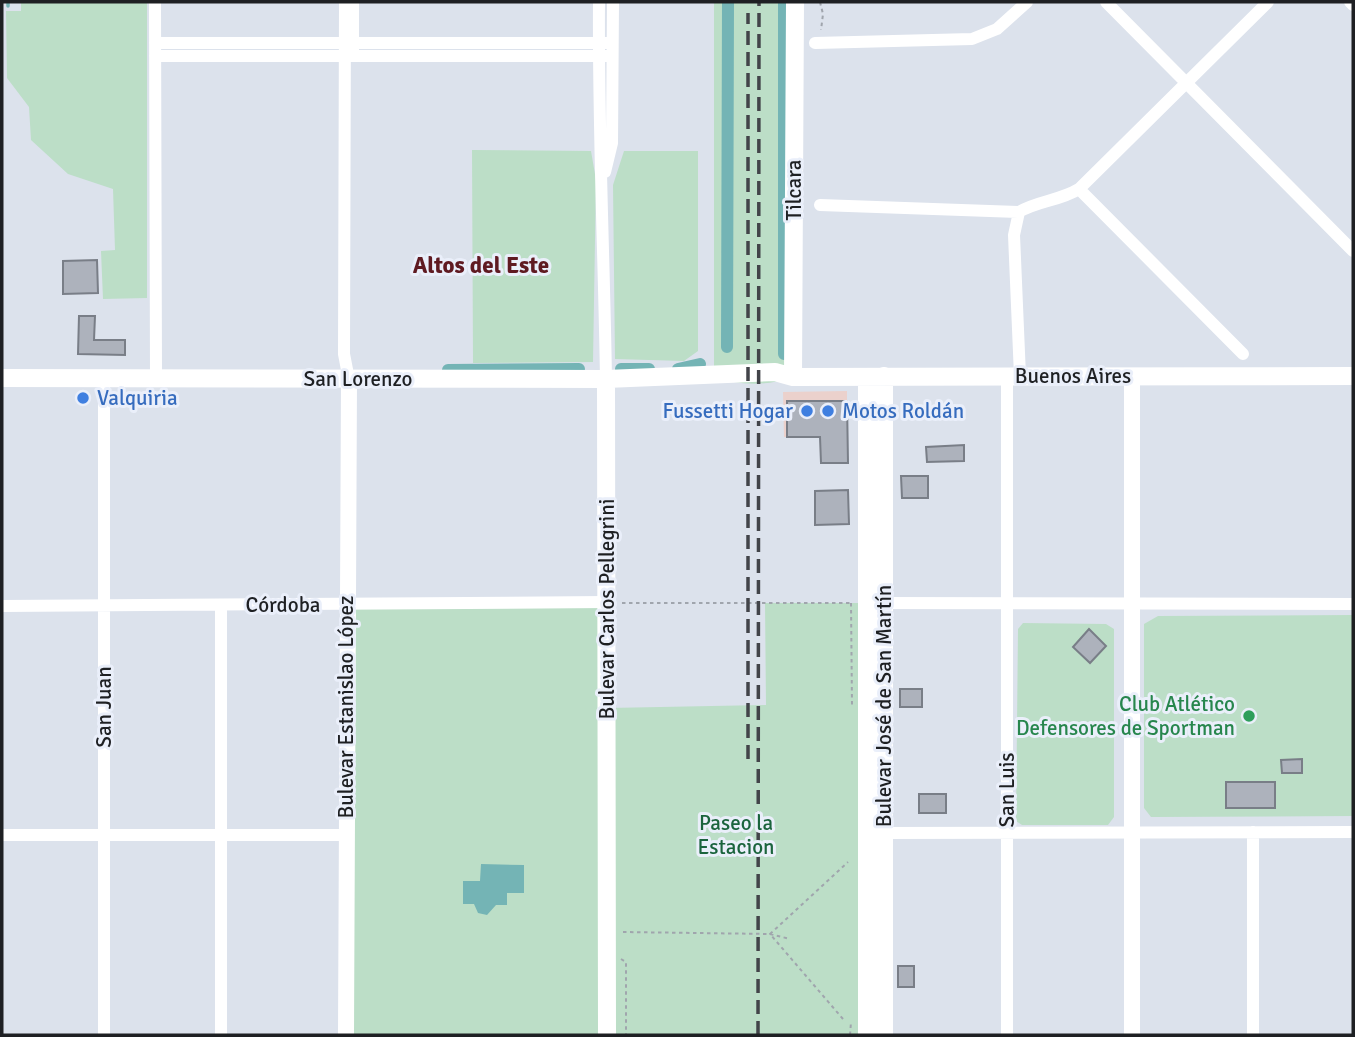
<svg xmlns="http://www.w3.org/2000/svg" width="1355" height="1037" font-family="Signika,sans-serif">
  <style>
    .commercial { fill: #ebd1cc }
    .green { fill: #bcdec7 }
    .water { fill: #74b4b5 }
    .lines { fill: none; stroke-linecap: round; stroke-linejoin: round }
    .stream { stroke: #74b4b5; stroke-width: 3.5 }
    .canal { stroke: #74b4b5; stroke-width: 12 }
    .building { fill: #adb2bc; stroke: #797e87; stroke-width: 2 }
    .path { stroke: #a0a5ad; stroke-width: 2; stroke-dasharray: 3.5 3.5; stroke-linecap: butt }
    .minor { stroke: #fff; stroke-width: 12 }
    .tertiary { stroke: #fff; stroke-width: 16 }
    .secondary { stroke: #fff; stroke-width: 18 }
    .rail { stroke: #424449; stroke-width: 3.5; stroke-dasharray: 14 7; stroke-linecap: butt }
    .shop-dot { fill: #3f7fe0; stroke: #eaeffa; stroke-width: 2.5 }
    .leisure-dot { fill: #2e9e5b; stroke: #eaeffa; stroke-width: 2.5 }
    .labels { text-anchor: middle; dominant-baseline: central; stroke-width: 6; stroke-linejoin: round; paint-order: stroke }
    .street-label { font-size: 21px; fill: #1e2023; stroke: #eaeffa }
    .shop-label { font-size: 21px; fill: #366cbe; stroke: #eaeffa; text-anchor: start }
    .leisure-label { font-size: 21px; fill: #27864d; stroke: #eaeffa; text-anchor: end }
    .park-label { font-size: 21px; fill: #1b643d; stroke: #eaeffa }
    .neighbourhood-label { font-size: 23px; font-weight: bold; fill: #5f1a21; stroke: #eaeffa }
  </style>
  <rect width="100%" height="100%" fill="#dce2ec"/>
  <!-- commercial -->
  <path class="commercial" d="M 847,391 L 847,436 L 784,437 L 783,392 Z"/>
  <!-- green -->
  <path class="green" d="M 21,2 L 147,2 L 147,298 L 103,299 L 101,251 L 115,250 L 113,189 L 68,174 L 31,140 L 29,107 L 7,78 L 6,11 L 21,11 Z
    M 714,2 L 795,2 L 793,377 C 768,386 740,386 714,377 Z
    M 472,150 L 591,151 L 596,180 L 593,362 L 473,363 Z
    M 624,151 L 698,151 L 698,351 L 684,361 L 615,359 L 613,185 Z
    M 607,602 L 608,708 L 766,705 L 765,603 L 867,603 L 867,1035 L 346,1035 L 346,604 Z
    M 1353,615 L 1353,816 L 1151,817 L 1144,808 L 1144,624 L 1158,616 Z
    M 1023,623 L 1106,624 L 1114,629 L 1114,817 L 1108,825 L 1022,825 L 1016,821 L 1018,629 Z"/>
  <!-- water -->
  <path class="water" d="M 481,864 L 524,865 L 524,893 L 507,893 L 507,905 L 496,905 L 487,915 L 478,913 L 474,904 L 463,904 L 463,881 L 480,881 Z"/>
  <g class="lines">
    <!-- stream -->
    <path class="stream" d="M 8,2 L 8,6"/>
    <!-- canal -->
    <path class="canal" d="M 784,2 L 784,354
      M 727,347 L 728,2
      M 621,369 L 649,369
      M 678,369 L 700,364
      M 448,370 L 579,369"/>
  </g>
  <!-- building -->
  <path class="building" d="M 97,260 L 98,293 L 63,294 L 63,261 Z
    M 79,316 L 95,316 L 94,340 L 125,340 L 125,355 L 78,354 Z
    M 787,401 L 847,401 L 848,463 L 821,463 L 820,437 L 787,437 Z
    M 964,445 L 964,461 L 927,462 L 926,447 Z
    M 901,476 L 928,476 L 928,498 L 902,498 Z
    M 848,490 L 849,524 L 815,525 L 815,491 Z
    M 1089,629 L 1106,646 L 1090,663 L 1073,647 Z
    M 900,689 L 922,689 L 922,707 L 900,707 Z
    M 1302,759 L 1302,773 L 1282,773 L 1281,760 Z
    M 1226,782 L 1275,782 L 1275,808 L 1226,808 Z
    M 919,794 L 946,794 L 946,813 L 919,813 Z
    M 898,966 L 914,966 L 914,987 L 898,987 Z"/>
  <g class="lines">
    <!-- path -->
    <path class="path" d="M 820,2 L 823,14 L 821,30
      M 622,603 L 851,603
      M 851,603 L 852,706
      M 623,932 L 770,934 L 790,939
      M 621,959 L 626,962 L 626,1035
      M 843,1019 L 770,934 L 848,862
      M 850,1035 L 851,1022"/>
    <!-- minor -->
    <path class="minor" d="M 155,2 L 156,379
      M 345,2 L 344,354 L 349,380
      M 599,2 C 598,128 604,253 606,379
      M 1106,2 L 1353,251
      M 1350,2 L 1353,5
      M 155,43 L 612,43
      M 815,43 L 972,39 L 997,29 L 1027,2
      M 353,51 L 353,2
      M 155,56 L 612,56
      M 605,172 L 612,143 L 613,2
      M 1079,189 L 1243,354
      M 820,205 L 1019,212 C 1037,201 1059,201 1079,189 L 1268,2
      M 1019,212 L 1014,235 L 1020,376
      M 104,378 L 104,1035
      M 878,603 L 1353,604
      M 221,605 L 221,1035
      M 2,606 L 607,602
      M 878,833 L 1353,832
      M 2,835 L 346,835
      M 1007,1035 L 1007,376
      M 1253,1035 L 1253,832"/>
    <!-- tertiary -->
    <path class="tertiary" d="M 1132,376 L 1132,1035
      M 346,1035 L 349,380"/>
    <!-- secondary -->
    <path class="secondary" d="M 884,376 L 884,1035
      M 793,377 L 795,2
      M 867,377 L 867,1035
      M 2,378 L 606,379 L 775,372 L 793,377 L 1353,376
      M 606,379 L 607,1035"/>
    <!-- rail -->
    <path class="rail" d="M 748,759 L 748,13
      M 758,1035 L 759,2"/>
  </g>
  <!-- markers -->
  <g class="shop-dot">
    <circle cx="83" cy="398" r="7"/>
    <circle cx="807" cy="411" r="7"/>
    <circle cx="828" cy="411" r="7"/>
  </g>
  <circle class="leisure-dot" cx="1249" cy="716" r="7"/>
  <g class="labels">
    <!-- street labels -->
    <g class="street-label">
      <text transform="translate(794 190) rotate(-90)">Tilcara</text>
      <text x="1073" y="376">Buenos Aires</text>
      <text x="358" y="379">San Lorenzo</text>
      <text x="283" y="605">Córdoba</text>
      <text transform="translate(607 609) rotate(-90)">Bulevar Carlos Pellegrini</text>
      <text transform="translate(884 706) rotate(-90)">Bulevar José de San Martín</text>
      <text transform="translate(104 707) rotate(-90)">San Juan</text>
      <text transform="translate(346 707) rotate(-90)">Bulevar Estanislao López</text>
      <text transform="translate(1007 790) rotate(-90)">San Luis</text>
    </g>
    <!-- shop labels -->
    <g class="shop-label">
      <text x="97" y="398">Valquiria</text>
      <text x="793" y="411" text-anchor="end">Fussetti Hogar</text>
      <text x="842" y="411">Motos Roldán</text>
    </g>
    <!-- leisure labels -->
    <g class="leisure-label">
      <text x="1235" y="704">Club Atlético<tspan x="1235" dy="24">Defensores de Sportman</tspan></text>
    </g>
    <!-- park labels -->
    <g class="park-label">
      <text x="736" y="823">Paseo la<tspan x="736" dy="24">Estacion</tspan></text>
    </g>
    <!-- neighbourhood labels -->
    <g class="neighbourhood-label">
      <text x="481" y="265">Altos del Este</text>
    </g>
  </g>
  <!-- border -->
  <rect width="1355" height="1037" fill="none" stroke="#1e2023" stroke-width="7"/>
</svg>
